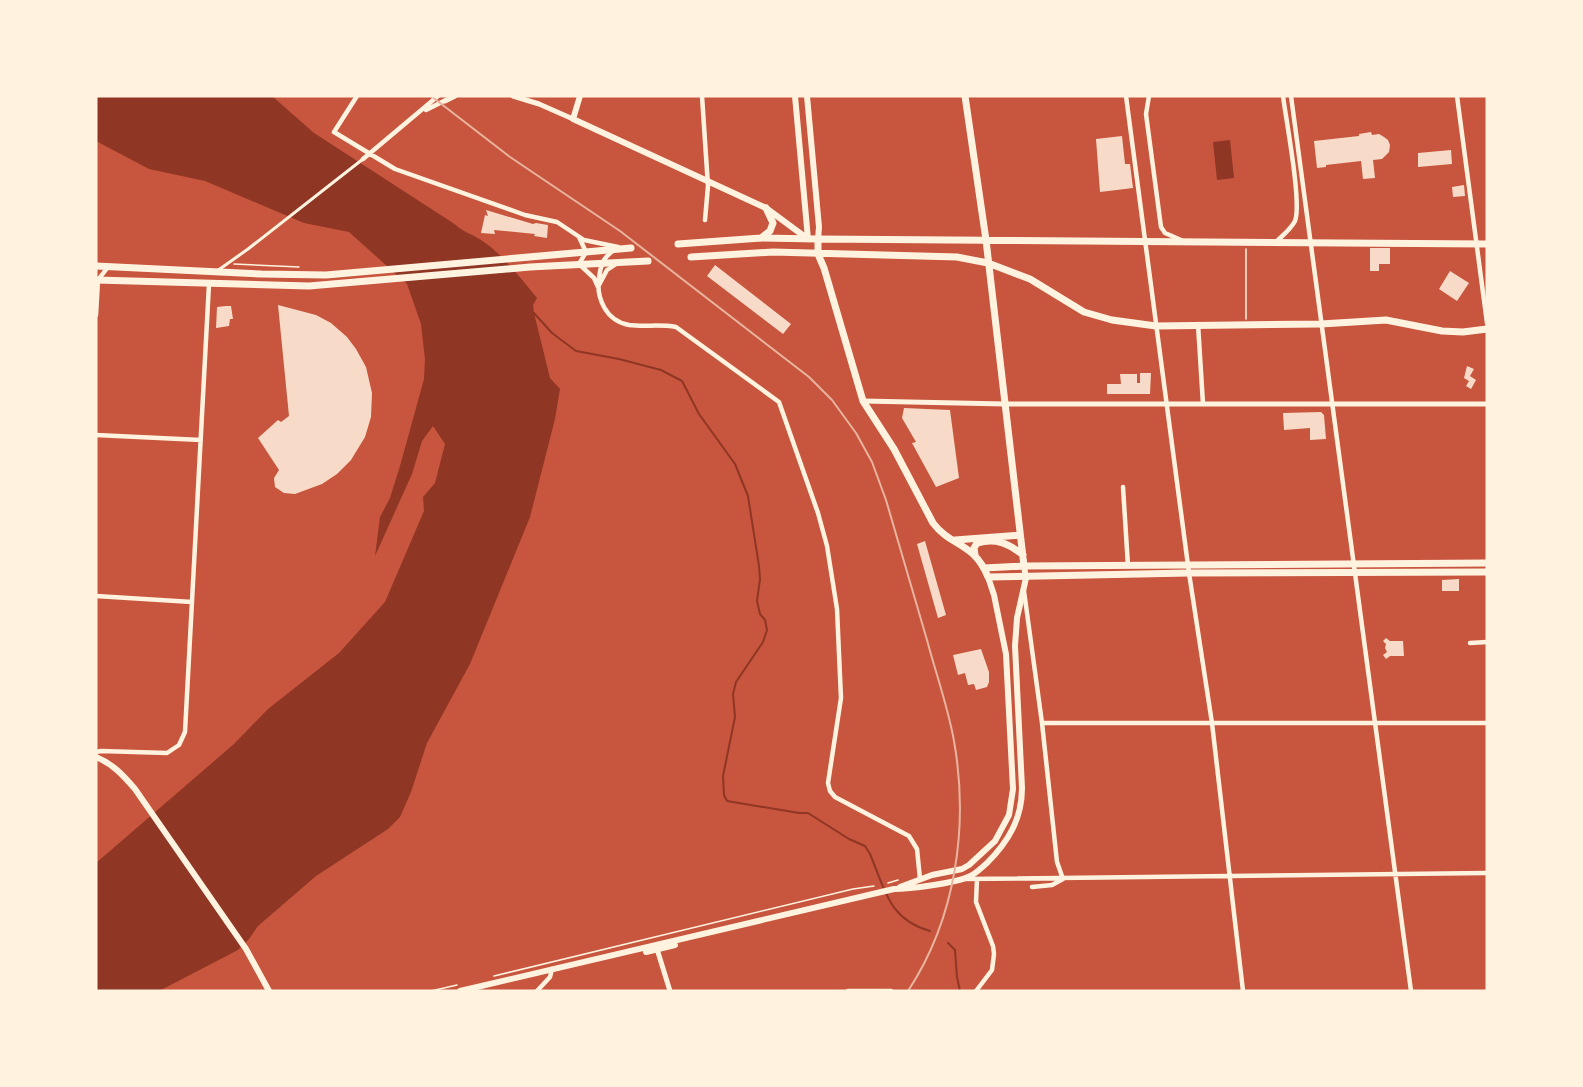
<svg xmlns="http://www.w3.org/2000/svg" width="1583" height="1087" font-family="Lato,sans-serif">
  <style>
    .water { fill: #8f3625 }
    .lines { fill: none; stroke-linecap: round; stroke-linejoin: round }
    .stream { stroke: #8f3625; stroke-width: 2 }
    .building { fill: #f7dbc8 }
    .path { stroke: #fff3e0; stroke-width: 1.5 }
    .pedestrian { stroke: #fff3e0; stroke-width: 3 }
    .minor { stroke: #fff3e0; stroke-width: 4.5 }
    .tertiary { stroke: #fff3e0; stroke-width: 5 }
    .secondary { stroke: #fff3e0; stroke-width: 6 }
    .primary { stroke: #fff3e0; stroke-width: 7 }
    .rail { stroke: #e9b49f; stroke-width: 2 }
  </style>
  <rect width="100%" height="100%" fill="#c8553d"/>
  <!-- water -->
  <path class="water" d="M 96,96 L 272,96 L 314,133 L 453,223 C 465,233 470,233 481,240 C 502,253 521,279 537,298 L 533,305 L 534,313 L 550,378 L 560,389 L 555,419 L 530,517 L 470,664 L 427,743 L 411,792 L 400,817 L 388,829 L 316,876 L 258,926 L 249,939 L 238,950 L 159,991 L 96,991 L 96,863 L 234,744 L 268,709 L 339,653 L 385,602 L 424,511 L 423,497 L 435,483 L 445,444 L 433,426 L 422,441 L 412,474 L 375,556 L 380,517 L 390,498 L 400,466 L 424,379 L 425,359 L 421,324 L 407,284 L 349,232 L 304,223 L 205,181 L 149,169 L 96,141 Z
    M 1230,140 L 1234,178 L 1217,180 L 1213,142 Z"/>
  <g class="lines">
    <!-- stream -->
    <path class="stream" d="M 534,313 L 552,333 L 576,351 L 619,359 L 661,370 L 682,381 L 699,414 L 735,464 L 748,496 L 759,566 L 760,579 L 757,601 L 760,614 L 765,620 L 767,630 L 763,642 L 736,682 L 733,694 L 735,717 L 723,776 L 724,795 L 727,801 L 799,813 L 808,813 L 849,839 L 865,846 L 870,854 C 885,889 888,919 930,931
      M 948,943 L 955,950 L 957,977 L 960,991"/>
  </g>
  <!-- building -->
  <path class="building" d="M 1371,132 L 1372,135 L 1379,134 L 1384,137 L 1388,140 L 1390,145 L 1389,152 L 1382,159 L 1373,160 L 1375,178 L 1363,179 L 1361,161 L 1326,165 L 1326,167 L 1317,168 L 1314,141 L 1359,136 L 1359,134 Z
    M 1122,136 L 1125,164 L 1130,164 L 1133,188 L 1100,192 L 1096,139 Z
    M 1451,150 L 1452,164 L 1418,167 L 1418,153 Z
    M 1464,185 L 1465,196 L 1453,197 L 1452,187 Z
    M 486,210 L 533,224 L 536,223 L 548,225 L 547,238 L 534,236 L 535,234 L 494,230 L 495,234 L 481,233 L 485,215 L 488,216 Z
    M 1370,248 L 1390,248 L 1390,264 L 1379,264 L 1379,271 L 1370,271 Z
    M 715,265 L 791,324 L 783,334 L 707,276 Z
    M 1450,271 L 1469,283 L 1457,301 L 1439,289 Z
    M 278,305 L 316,315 L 331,323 L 347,337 L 356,349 L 366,367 L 372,393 L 371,417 L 365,437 L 351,460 L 337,474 L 322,484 L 295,494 L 284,493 L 275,487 L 274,478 L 279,470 L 258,438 L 278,420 L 281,422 L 289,416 Z
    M 226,306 L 231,306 L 233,319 L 230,319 L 229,326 L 216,328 L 217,307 Z
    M 1467,366 L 1474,369 L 1470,376 L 1476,380 L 1471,389 L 1466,386 L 1469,381 L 1464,378 Z
    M 1140,373 L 1151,373 L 1150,394 L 1107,394 L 1107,384 L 1121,384 L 1120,374 L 1137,374 L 1137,383 L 1140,383 Z
    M 904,408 L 950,410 L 959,478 L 936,487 L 912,443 L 916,442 L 902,418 Z
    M 1321,412 L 1324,415 L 1326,439 L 1310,440 L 1310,428 L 1284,430 L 1283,413 Z
    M 925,541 L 946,615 L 938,618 L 917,544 Z
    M 1459,579 L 1459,591 L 1442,591 L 1442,580 Z
    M 1386,638 L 1390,641 L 1403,641 L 1404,656 L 1390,656 L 1386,659 L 1383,655 L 1387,652 L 1385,648 L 1386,644 L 1383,641 Z
    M 981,649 L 989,672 L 989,682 L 987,687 L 976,690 L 974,684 L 968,685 L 965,673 L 958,675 L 953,655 Z"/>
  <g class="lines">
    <!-- path -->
    <path class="path" d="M 1246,249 L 1246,319
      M 234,264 L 299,267
      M 888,883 L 898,880
      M 494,976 L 853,889 L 874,886
      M 431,991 L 457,985"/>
    <!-- pedestrian -->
    <path class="pedestrian" d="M 217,271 L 248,249 L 363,159"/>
    <!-- minor -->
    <path class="minor" d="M 357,96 L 334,132 L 395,169 L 525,215 L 557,222 L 584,240 L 618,247
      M 702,96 L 708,186 L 705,220
      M 1126,96 L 1189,573 L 1212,723 L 1243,991
      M 1149,96 L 1146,114 L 1161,227 L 1165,233 L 1181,240
      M 1291,96 L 1411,991
      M 1457,96 L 1487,323
      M 426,110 L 446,100
      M 363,159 L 438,96
      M 579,237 L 586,252 L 579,264 L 594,278 L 598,287
      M 1276,242 C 1282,236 1291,229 1295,221 C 1302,203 1286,120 1283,96
      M 615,250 C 604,255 600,267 599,278 C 596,298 606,321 629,325 C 645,327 660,324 676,327 L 779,402 L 818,513 L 827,546 L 837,609 L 841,698 L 828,783 L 830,791 L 835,797 L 909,836 L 917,849 L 920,879
      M 599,285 L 607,270 L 616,264
      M 96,315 L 98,280 L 108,267
      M 1198,324 L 1203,404
      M 96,435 L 201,440
      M 1123,487 L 1128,566
      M 1024,591 L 1042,723 L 1057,862 L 1063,879
      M 96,596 L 192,602
      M 1470,643 L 1487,642
      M 1042,723 L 1487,723
      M 96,752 L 101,751 L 167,753 L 179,745 L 185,732 L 209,284
      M 965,879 L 1487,873
      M 1032,887 L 1052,885 L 1063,879
      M 537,991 L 550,977 L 552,969
      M 848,991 L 891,991
      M 976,991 L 992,970 L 994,954 L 993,946 L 976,902 L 977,879"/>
    <!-- tertiary -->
    <path class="tertiary" d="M 513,96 L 539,104 L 573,119
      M 445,101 L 455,96
      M 863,401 L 1005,404 L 1487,404
      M 657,949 L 670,991"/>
    <!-- secondary -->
    <path class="secondary" d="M 580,96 L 573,119 L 766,208 L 808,239
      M 795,96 L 808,239
      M 807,96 L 819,227 L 818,239
      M 96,757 C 113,764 123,775 135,789 L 246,949 L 269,991
      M 900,887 L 932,875 L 962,869 L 969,865 L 995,841 L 1009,815 L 1013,789 L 1006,654 L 994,595 L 988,577
      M 646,952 L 675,945
      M 460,991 L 894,889 C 910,889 955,883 968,877 C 976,874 981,868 987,863 C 1008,842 1022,819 1022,788 L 1015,646 L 1017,618 L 1026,578 L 1024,566"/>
    <!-- primary -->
    <path class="primary" d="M 965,96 L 986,240 L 1024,566
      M 761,238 L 770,231 L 773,223 L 766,208
      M 818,239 L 818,254 L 824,268 L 863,401 L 894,449 L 933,523 C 951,547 974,542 988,577 L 1189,573 L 1487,572
      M 678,244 L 761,238 L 818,239 L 1487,244
      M 691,257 L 773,252 L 957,257 L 988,263 L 1030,279 L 1084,312 L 1112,320 L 1156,326 L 1321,324 L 1386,320 L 1442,331 L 1463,332 L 1487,329
      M 96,266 L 261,274 L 326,275 L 631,248
      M 96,280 L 309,286 L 530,267 L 648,261
      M 955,540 L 1020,535
      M 975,555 L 974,548 L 977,543 C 996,538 1008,543 1023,555
      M 984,568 L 1024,566 L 1487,563"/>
    <!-- rail -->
    <path class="rail" d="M 431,96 L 510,157 L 620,231 L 809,377 L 832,400 L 856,433 L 872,462 L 886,500 C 900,547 913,593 927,640 C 936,674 948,707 954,741 C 969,826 956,918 908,991"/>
  </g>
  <!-- border -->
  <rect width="1583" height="1087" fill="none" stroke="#fff3e0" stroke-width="195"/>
</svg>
